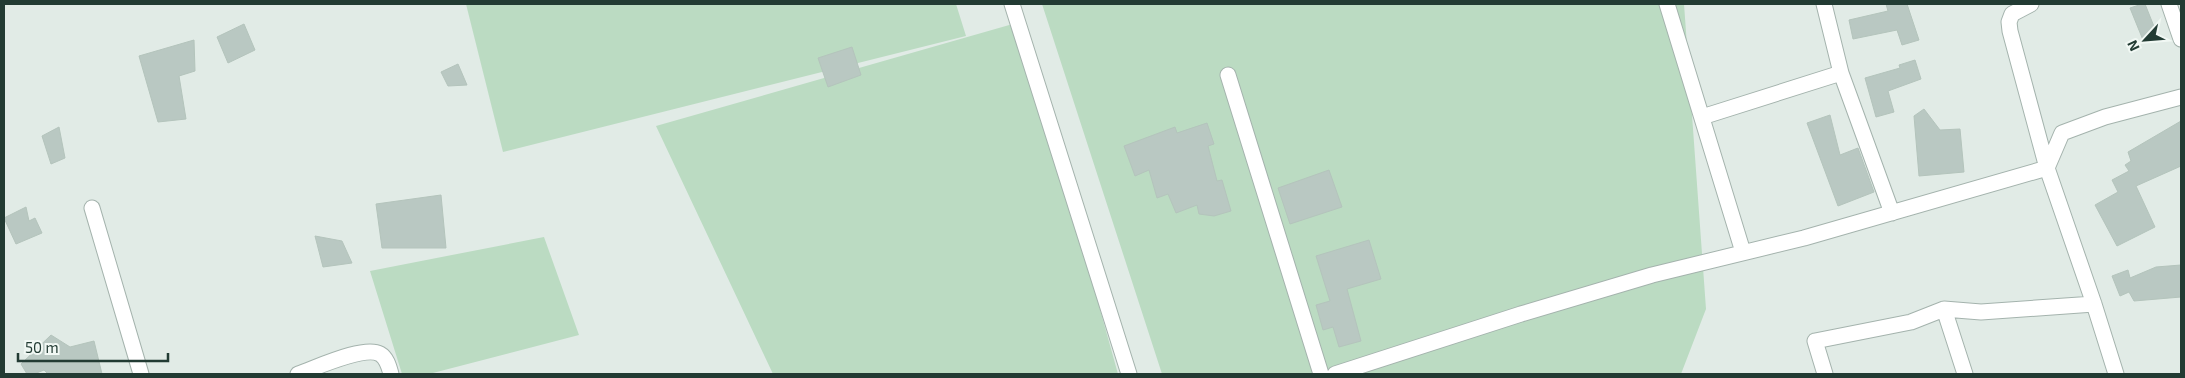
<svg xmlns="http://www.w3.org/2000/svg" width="2185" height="378" font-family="'Exo 2',sans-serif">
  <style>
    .green { fill: #bbdbc2 }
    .building { fill: #b9c8c2; stroke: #b4c4bc }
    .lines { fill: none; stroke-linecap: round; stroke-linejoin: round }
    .minor-casing { stroke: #a4b3ad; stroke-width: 17 }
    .tertiary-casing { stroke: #a4b3ad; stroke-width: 17 }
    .minor { stroke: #fff; stroke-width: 15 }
    .tertiary { stroke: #fff; stroke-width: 15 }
  </style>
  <rect width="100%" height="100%" fill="#e1ebe6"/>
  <!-- green -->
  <path class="green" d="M 466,4 L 956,4 L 966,36 L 503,152 Z
    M 1042,4 L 1684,4 L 1706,309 L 1681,374 L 1162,374 Z
    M 1020,22 L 1118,374 L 773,374 L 656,126 Z
    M 544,237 L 579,335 L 429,374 L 402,374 L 370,271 Z"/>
  <!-- building -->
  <path class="building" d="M 1886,4 L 1907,4 L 1919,40 L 1902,45 L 1897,30 L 1853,39 L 1849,20 L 1888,11 Z
    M 2142,4 L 2145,4 L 2157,34 L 2143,40 L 2130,8 Z
    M 244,24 L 255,50 L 228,63 L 217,37 Z
    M 194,40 L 195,71 L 179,76 L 186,119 L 158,122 L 139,56 Z
    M 852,47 L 861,75 L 828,87 L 818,58 Z
    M 1915,60 L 1921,79 L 1888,91 L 1894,112 L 1876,117 L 1865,78 L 1900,68 L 1899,65 Z
    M 458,64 L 467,85 L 448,86 L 441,72 Z
    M 1924,109 L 1940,130 L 1960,129 L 1964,172 L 1919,176 L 1914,116 Z
    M 1830,115 L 1840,155 L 1858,148 L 1874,192 L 1838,206 L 1807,123 Z
    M 2181,121 L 2181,166 L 2136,186 L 2155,227 L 2117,246 L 2095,205 L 2118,192 L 2112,180 L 2129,171 L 2125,165 L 2131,161 L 2128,152 Z
    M 1207,123 L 1214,144 L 1208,146 L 1217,181 L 1222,180 L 1231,211 L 1214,216 L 1199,214 L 1197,205 L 1176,213 L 1168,194 L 1157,198 L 1149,170 L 1135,176 L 1124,146 L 1175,127 L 1177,133 Z
    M 59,127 L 65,158 L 51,164 L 42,136 Z
    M 1329,170 L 1342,207 L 1290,224 L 1278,188 Z
    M 441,195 L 446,248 L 382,248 L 376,204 Z
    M 26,207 L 29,221 L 35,218 L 42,233 L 16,244 L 4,218 Z
    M 315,236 L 342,241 L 352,263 L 323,267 Z
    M 1369,240 L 1381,279 L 1347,289 L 1361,341 L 1339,347 L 1333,327 L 1323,330 L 1316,305 L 1330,301 L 1316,256 Z
    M 2181,265 L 2181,297 L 2134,301 L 2129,292 L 2120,296 L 2112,276 L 2128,270 L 2130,278 L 2156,267 Z
    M 51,335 L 70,347 L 94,341 L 102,374 L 48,374 L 44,370 L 34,374 L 27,374 L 21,364 Z"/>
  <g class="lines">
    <defs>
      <path id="minor" d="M 1667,4 L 1743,252
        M 1824,4 L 1841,73 L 1892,213
        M 2031,4 L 2012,14 L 2009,22 L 2010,31 L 2047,168 L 2094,304 L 2116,374
        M 2169,4 L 2181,39
        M 1228,75 L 1321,374
        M 1702,117 L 1841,73
        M 2047,168 L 2062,133 L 2105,117 L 2181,97
        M 92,208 L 141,374
        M 1944,309 L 1965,374
        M 298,374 C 316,368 364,345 380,354 C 387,358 389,367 391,374
        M 1335,374 L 1521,314 L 1652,275 L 1804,238 L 2047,168
        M 1825,374 L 1815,341 L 1911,322 L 1944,309 L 1981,312 L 2094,304"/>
      <path id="tertiary" d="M 1012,4 L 1129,374"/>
    </defs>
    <!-- minor casing -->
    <use href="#minor" class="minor-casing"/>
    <!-- tertiary casing -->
    <use href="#tertiary" class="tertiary-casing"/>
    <!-- minor -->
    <use href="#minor" class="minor"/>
    <!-- tertiary -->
    <use href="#tertiary" class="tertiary"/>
  </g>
  <!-- border -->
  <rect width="2185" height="378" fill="none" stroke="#223b33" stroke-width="10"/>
  <!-- north arrow -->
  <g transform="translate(2145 40) rotate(244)" stroke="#f1f8f4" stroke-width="4" paint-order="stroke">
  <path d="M0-4L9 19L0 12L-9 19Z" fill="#223b33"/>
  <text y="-8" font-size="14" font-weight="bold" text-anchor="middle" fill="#223b33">N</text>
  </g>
  <!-- scale -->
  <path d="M18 353v8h150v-8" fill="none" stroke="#223b33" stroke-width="2.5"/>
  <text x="25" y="353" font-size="15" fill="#223b33" stroke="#f1f8f4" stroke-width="4" paint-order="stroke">50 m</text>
</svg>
